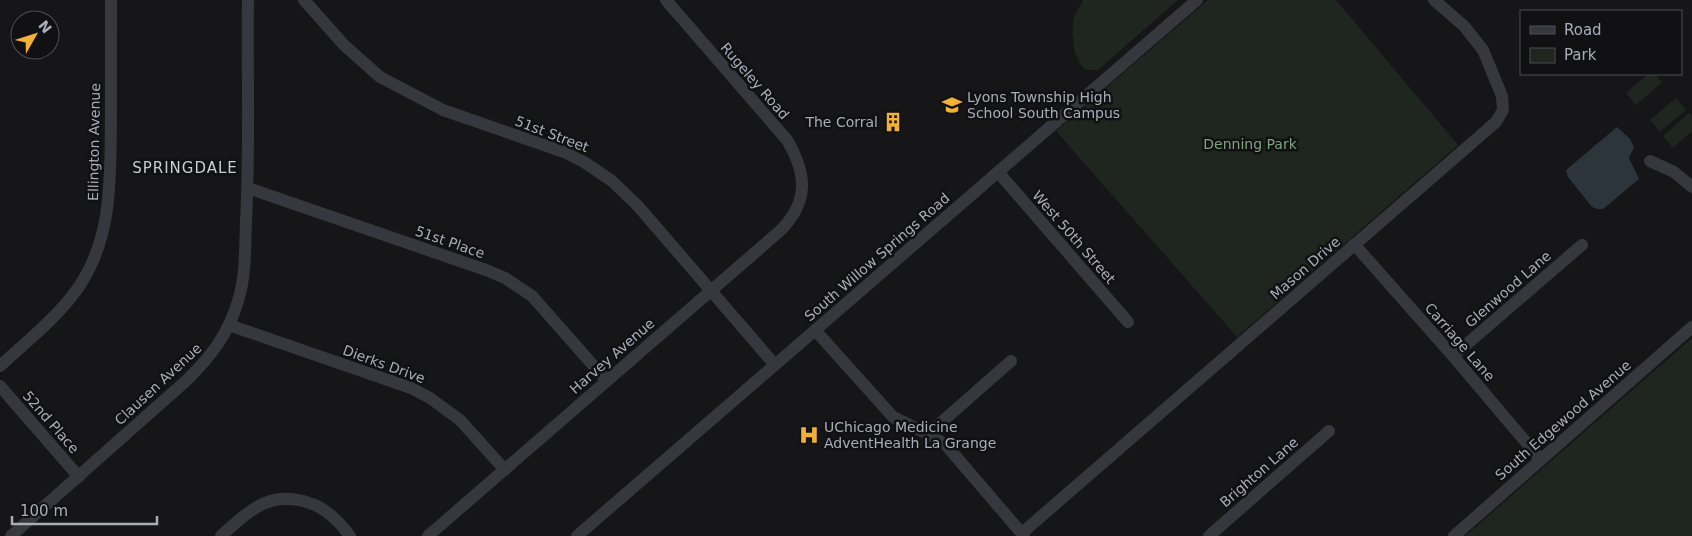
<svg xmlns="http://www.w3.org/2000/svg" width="1692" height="536" font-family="'DejaVu Sans',sans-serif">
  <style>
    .green { fill: #1e261f }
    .water { fill: #2c353c }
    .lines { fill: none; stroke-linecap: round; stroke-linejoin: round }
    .minor { stroke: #37383d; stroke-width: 12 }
    .labels { text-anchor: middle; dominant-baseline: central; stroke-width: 5; stroke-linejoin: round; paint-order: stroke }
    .street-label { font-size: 14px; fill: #a8adb8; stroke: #111113 }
    .poi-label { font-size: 14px; fill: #a8adb8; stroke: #111113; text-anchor: start }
    .park-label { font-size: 14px; fill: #7fa381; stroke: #111113 }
    .neighbourhood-label { font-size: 15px; letter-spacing: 1px; fill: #c9ccd4; stroke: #111113 }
  </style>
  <rect width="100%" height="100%" fill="#161618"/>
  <!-- green -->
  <path class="green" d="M 1083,0 L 1178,0 L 1098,70 C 1094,70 1090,71 1086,69 C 1073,64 1071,30 1074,18 C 1076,12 1080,6 1083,0 Z
    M 1208,0 L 1336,0 L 1458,145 L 1237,337 L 1056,131 Z
    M 1648,74 L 1655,74 L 1662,82 L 1636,105 L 1626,93 Z
    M 1676,98 L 1686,110 L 1660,132 L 1650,120 Z
    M 1689,113 L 1692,117 L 1692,131 L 1673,148 L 1663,136 Z
    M 1692,338 L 1692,536 L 1465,536 Z"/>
  <!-- water -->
  <path class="water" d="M 1617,127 L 1630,139 L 1634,147 L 1629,158 L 1639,179 L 1603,209 L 1597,209 L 1592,207 L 1568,177 L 1566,170 Z"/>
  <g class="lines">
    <!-- minor -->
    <path class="minor" d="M 304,0 L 344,45 L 380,77 L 443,110 L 564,152 L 584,162 L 612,181 L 638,206 L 775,365
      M 1650,161 L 1674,172 L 1692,187
      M 998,172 L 1128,322
      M 248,188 L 486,270 L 505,278 L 532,296 L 607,381
      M 1354,244 L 1453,356 L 1541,460
      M 229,325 L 411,388 L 430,398 L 460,420 L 505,470
      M 815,330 L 893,417 L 928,434 L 946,445 L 1024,536
      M 1453,356 L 1582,245
      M 0,366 C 27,341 57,318 78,288 C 114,236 110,174 111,115 C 111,76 111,38 111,0
      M 0,386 L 79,477
      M 928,434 L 1011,361
      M 1022,533 L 1496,122 L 1503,110 L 1502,96 L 1483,50 L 1464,26 L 1434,0
      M 11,536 L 187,380 C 211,356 228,335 238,301 C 246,276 245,247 246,221 C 250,148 247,74 248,0
      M 221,536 C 232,526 243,515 257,507 C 282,492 315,499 335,519 C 341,524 345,530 350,536
      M 428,536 L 781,230 C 809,201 807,174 787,140 L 666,0
      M 577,536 L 1197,0
      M 1209,536 L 1329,431
      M 1454,536 L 1692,327"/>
  </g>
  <!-- icons -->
  <defs>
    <symbol id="school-bare" viewBox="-9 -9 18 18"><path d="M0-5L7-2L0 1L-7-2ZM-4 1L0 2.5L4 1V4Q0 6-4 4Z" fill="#f2b134" stroke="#111113" stroke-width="2.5" paint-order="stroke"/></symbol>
    <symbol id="building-bare" viewBox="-9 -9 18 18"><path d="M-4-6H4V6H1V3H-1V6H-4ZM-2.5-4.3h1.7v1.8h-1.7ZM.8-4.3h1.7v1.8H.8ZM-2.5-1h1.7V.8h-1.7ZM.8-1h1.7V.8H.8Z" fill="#f2b134" stroke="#111113" stroke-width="2.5" paint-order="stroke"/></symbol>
    <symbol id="hospital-bare" viewBox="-9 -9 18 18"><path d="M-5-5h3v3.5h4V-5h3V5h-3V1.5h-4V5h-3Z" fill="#f2b134" stroke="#111113" stroke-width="2.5" paint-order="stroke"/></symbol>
  </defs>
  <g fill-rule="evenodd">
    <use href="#school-bare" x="938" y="91" width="28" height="28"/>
    <use href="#building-bare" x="879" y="108" width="28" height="28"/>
    <use href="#hospital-bare" x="795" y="421" width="28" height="28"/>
  </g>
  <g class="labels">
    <!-- street labels -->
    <g class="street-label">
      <text transform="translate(755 81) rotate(49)">Rugeley Road</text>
      <text transform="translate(552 134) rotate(21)">51st Street</text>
      <text transform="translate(94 142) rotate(-89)">Ellington Avenue</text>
      <text transform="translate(1074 237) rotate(49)">West 50th Street</text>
      <text transform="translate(450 242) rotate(19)">51st Place</text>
      <text transform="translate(877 257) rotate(-41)">South Willow Springs Road</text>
      <text transform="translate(1305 268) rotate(-41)">Mason Drive</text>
      <text transform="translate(1508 289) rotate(-41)">Glenwood Lane</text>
      <text transform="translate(1460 342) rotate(49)">Carriage Lane</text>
      <text transform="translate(612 356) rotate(-41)">Harvey Avenue</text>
      <text transform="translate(384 364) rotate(20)">Dierks Drive</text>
      <text transform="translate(158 384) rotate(-43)">Clausen Avenue</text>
      <text transform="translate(1563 420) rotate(-41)">South Edgewood Avenue</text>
      <text transform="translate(51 422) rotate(49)">52nd Place</text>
      <text transform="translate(1259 472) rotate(-41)">Brighton Lane</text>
    </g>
    <!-- poi labels -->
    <g class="poi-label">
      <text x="967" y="97">Lyons Township High<tspan x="967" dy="16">School South Campus</tspan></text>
      <text x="878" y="122" text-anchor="end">The Corral</text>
      <text x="824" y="427">UChicago Medicine<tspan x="824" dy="16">AdventHealth La Grange</tspan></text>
    </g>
    <!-- park labels -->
    <g class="park-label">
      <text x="1250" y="144">Denning Park</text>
    </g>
    <!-- neighbourhood labels -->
    <g class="neighbourhood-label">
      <text x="185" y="168">SPRINGDALE</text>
    </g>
  </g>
  <!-- legend -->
  <rect x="1520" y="10" width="162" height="65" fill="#111113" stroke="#4d4f55"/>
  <rect x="1530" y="26" width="25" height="8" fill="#37383d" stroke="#4d4f55"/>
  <text x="1564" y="35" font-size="15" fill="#a8adb8">Road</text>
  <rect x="1530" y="48" width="25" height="15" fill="#1e261f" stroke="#4d4f55"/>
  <text x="1564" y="60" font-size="15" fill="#a8adb8">Park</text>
  <!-- north arrow -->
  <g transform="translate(35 35) rotate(51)"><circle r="24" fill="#111113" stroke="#4d4f55"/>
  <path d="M0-4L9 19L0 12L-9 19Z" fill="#f2b134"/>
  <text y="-8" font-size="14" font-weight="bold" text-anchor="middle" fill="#a8adb8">N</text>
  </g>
  <!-- scale -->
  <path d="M12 516v8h145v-8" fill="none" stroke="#a8adb8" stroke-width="2.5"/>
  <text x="20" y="516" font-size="15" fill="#a8adb8" stroke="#111113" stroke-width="4" paint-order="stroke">100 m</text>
</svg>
